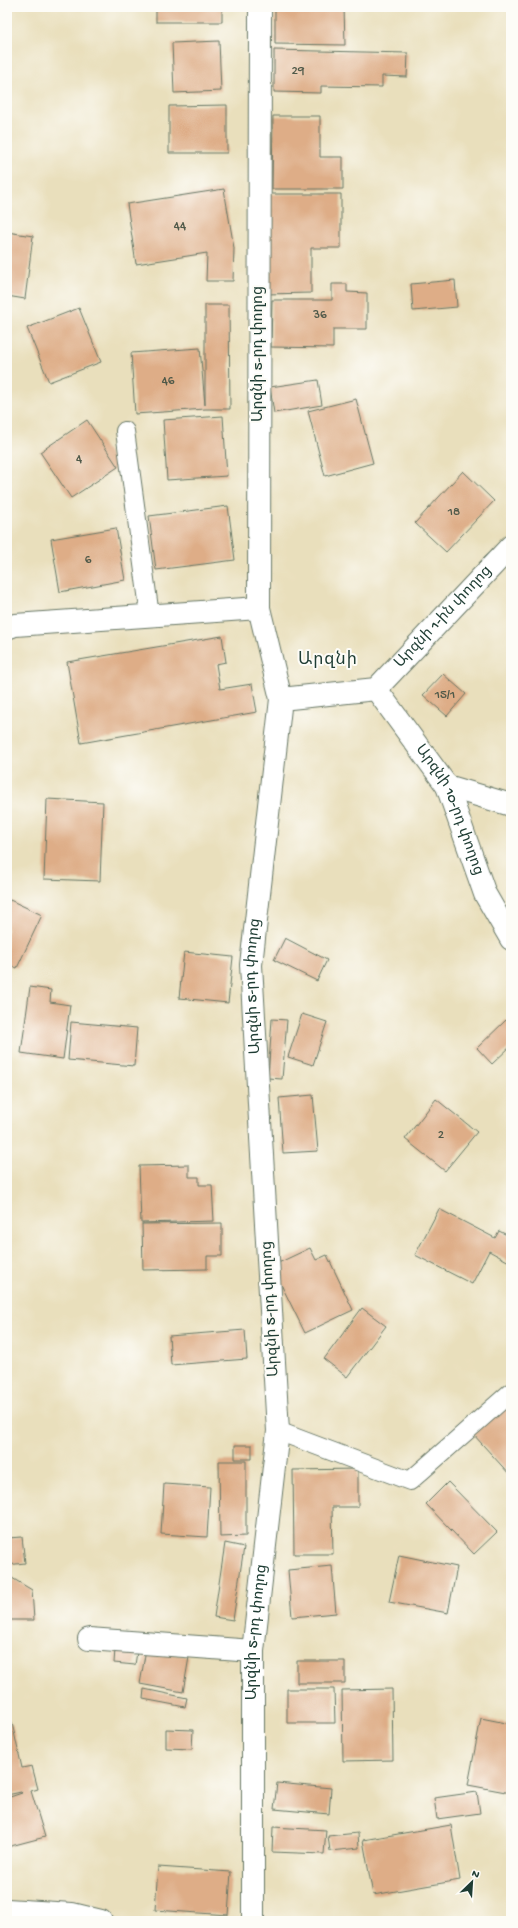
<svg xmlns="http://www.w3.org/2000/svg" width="518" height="1928" font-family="'Gochi Hand','Noto Sans Armenian',sans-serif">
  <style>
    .building { fill: #dead87 }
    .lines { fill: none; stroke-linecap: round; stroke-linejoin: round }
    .service-casing { stroke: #667664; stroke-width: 20 }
    .minor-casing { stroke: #667664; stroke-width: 24 }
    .tertiary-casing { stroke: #667664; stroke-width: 24 }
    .service { stroke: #fff; stroke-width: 18 }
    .minor { stroke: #fff; stroke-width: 22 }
    .tertiary { stroke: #fff; stroke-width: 22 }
    .labels { text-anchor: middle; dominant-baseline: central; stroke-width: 4; stroke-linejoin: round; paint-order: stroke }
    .number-label { font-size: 13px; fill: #4f5949 }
    .street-label { font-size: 15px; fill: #1f3d34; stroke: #fdfcf7 }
    .quarter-label { font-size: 17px; letter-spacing: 1px; fill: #1f3d34; stroke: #fdfcf7 }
  </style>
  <rect width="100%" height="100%" fill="#fdfcf7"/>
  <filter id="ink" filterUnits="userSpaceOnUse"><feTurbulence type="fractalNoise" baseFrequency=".025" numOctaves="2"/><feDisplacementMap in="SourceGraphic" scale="8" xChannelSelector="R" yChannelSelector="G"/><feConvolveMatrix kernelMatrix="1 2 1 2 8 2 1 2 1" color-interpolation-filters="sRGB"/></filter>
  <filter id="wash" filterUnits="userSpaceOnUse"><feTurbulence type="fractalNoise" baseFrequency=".012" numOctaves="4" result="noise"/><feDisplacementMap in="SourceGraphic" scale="16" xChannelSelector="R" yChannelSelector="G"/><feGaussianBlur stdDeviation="0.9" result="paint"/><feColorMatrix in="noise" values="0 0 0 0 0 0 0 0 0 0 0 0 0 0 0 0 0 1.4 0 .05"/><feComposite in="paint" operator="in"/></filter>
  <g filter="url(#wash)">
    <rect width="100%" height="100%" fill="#e9dfbc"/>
    <g id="blocks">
      <!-- building -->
      <path class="building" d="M 156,7 L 222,7 L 222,22 L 156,22 Z
        M 275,7 L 344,7 L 345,45 L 275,44 Z
        M 219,41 L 221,91 L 174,93 L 172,43 Z
        M 274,50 L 408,53 L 407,77 L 382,76 L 382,87 L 321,86 L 321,93 L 274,92 Z
        M 227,105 L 227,153 L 169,153 L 169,106 Z
        M 273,116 L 320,116 L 320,157 L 343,157 L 343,189 L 272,189 Z
        M 224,189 L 234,248 L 233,281 L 206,281 L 207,253 L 136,264 L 127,204 Z
        M 265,194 L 341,194 L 341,248 L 311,248 L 311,293 L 265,294 Z
        M 7,232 L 33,236 L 25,299 L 7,296 Z
        M 455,280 L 457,307 L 413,311 L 411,284 Z
        M 332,284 L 347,284 L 347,292 L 367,293 L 367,329 L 333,329 L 333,348 L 271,347 L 272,300 L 332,300 Z
        M 205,305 L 229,305 L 230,409 L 205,409 L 135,414 L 131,353 L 200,348 L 205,405 Z
        M 79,308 L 101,362 L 49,382 L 27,328 Z
        M 318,380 L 322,405 L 274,413 L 270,387 Z
        M 356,399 L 373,463 L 325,476 L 308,411 Z
        M 223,416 L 227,476 L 167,480 L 163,420 Z
        M 87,420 L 118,467 L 71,498 L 40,452 Z
        M 463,471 L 494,501 L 446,552 L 415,523 Z
        M 228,506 L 235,560 L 156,570 L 149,516 Z
        M 116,528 L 125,580 L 60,592 L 51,539 Z
        M 222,636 L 226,662 L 216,664 L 220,689 L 252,684 L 257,712 L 81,743 L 67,662 Z
        M 443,674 L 466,694 L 447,716 L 423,695 Z
        M 47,799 L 103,802 L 100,881 L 44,879 Z
        M 10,900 L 42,915 L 17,968 L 7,964 L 7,905 Z
        M 285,938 L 327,960 L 317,981 L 274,960 Z
        M 184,952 L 233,957 L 228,1003 L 179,998 Z
        M 30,987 L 51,990 L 50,1002 L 70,1005 L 63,1059 L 21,1053 Z
        M 302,1014 L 327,1022 L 313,1065 L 288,1057 Z
        M 272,1019 L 287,1020 L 282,1079 L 268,1078 Z
        M 506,1020 L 511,1025 L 511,1046 L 492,1064 L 477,1048 Z
        M 71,1022 L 137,1028 L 134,1066 L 68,1060 Z
        M 313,1095 L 318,1151 L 283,1153 L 279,1098 Z
        M 436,1099 L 477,1132 L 445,1171 L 405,1139 Z
        M 189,1165 L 189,1177 L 199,1177 L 199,1185 L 212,1185 L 214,1221 L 141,1223 L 139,1166 Z
        M 439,1209 L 495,1238 L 499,1231 L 511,1237 L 511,1263 L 489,1251 L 472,1284 L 415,1255 Z
        M 222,1223 L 222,1256 L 207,1256 L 207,1269 L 143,1270 L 142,1224 Z
        M 310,1248 L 316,1260 L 327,1255 L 353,1310 L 305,1333 L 272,1266 Z
        M 362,1308 L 386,1326 L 347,1377 L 324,1359 Z
        M 245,1330 L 247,1359 L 171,1365 L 169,1336 Z
        M 7,1379 L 13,1384 L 7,1392 Z
        M 511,1398 L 511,1476 L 473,1434 Z
        M 235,1445 L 252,1445 L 252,1459 L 235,1459 Z
        M 219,1461 L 246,1461 L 246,1536 L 220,1537 Z
        M 358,1469 L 358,1507 L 332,1507 L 333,1554 L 294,1554 L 293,1470 Z
        M 448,1482 L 497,1532 L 474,1554 L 426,1504 Z
        M 164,1484 L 210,1487 L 207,1537 L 161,1534 Z
        M 22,1537 L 25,1563 L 7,1565 L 7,1538 Z
        M 225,1543 L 244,1547 L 233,1620 L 214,1617 Z
        M 399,1555 L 457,1567 L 448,1613 L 389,1602 Z
        M 332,1566 L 336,1613 L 292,1617 L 288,1570 Z
        M 7,1575 L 32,1590 L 34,1620 L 7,1620 Z
        M 115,1649 L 137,1652 L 135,1665 L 114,1663 Z
        M 146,1649 L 189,1657 L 183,1692 L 140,1684 Z
        M 297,1661 L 345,1661 L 345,1683 L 297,1683 Z
        M 144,1689 L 187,1698 L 185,1707 L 143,1699 Z
        M 287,1689 L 334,1689 L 335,1723 L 287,1723 Z
        M 392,1689 L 393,1760 L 343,1761 L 342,1690 Z
        M 481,1718 L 511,1724 L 511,1793 L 468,1785 Z
        M 12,1723 L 22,1768 L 32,1766 L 38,1789 L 31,1791 L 45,1837 L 7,1847 L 7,1798 L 22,1793 L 21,1792 L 7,1795 L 7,1724 Z
        M 166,1729 L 193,1730 L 192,1749 L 166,1748 Z
        M 277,1783 L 331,1788 L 329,1814 L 274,1809 Z
        M 477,1792 L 480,1813 L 437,1819 L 434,1798 Z
        M 451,1825 L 460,1880 L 373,1895 L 363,1840 Z
        M 273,1827 L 326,1830 L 324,1854 L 272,1852 Z
        M 358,1833 L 359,1848 L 330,1851 L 328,1836 Z
        M 158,1867 L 231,1872 L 228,1915 L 155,1910 Z"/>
    </g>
  </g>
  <g filter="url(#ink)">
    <use href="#blocks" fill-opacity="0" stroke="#667664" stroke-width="1"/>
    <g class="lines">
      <defs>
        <path id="service" d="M 125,431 L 150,616
          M 278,1431 L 410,1481 L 511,1392"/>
        <g id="minor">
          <path d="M 260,7 L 259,608 L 281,699"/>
          <path d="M 7,628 L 15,625 L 259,608"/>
          <path id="s1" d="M 376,689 L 447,786 L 485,894 L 511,939"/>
          <path d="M 447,786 L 511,805"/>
          <path d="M 89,1639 L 253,1651"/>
          <path d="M 7,1910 L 72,1914 L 101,1921"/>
        </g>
        <g id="tertiary">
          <path id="s2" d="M 253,1921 L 253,1651 L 278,1431 L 251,965 L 281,699 L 376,689 L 511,546"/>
        </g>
      </defs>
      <!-- service casing -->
      <use href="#service" class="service-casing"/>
      <!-- minor casing -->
      <use href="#minor" class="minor-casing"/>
      <!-- tertiary casing -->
      <use href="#tertiary" class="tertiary-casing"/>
      <!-- service -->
      <use href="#service" class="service"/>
      <!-- minor -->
      <use href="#minor" class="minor"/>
      <!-- tertiary -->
      <use href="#tertiary" class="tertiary"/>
    </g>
  </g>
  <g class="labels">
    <!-- number labels -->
    <g class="number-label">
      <text x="298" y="71">29</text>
      <text x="180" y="226">44</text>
      <text x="320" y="315">36</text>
      <text x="168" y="381">46</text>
      <text x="79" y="459">4</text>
      <text x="454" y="512">18</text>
      <text x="88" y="560">6</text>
      <text x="445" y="695">15/1</text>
      <text x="441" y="1135">2</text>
    </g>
    <!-- street labels -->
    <g class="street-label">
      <text transform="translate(259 354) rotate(-90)">Արզնի 5-րդ փողոց</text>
      <text stroke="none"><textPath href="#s2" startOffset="1420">Արզնի 1-ին փողոց</textPath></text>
      <text stroke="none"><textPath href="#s1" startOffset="143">Արզնի 10-րդ փողոց</textPath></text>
      <text stroke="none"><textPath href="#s2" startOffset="937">Արզնի 5-րդ փողոց</textPath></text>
      <text transform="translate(271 1309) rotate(-93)">Արզնի 5-րդ փողոց</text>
      <text stroke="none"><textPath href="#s2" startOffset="289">Արզնի 5-րդ փողոց</textPath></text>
    </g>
    <!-- quarter labels -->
    <g class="quarter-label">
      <text x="328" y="661">Արզնի</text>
    </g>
  </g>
  <!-- margin -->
  <rect width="518" height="1928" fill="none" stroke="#fdfcf7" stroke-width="24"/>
  <!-- north arrow -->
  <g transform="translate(472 1882) rotate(25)" stroke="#fdfcf7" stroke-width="3" paint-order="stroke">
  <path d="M0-3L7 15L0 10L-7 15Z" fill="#1f3d34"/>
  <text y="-6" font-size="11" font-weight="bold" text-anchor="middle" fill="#1f3d34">N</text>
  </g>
</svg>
